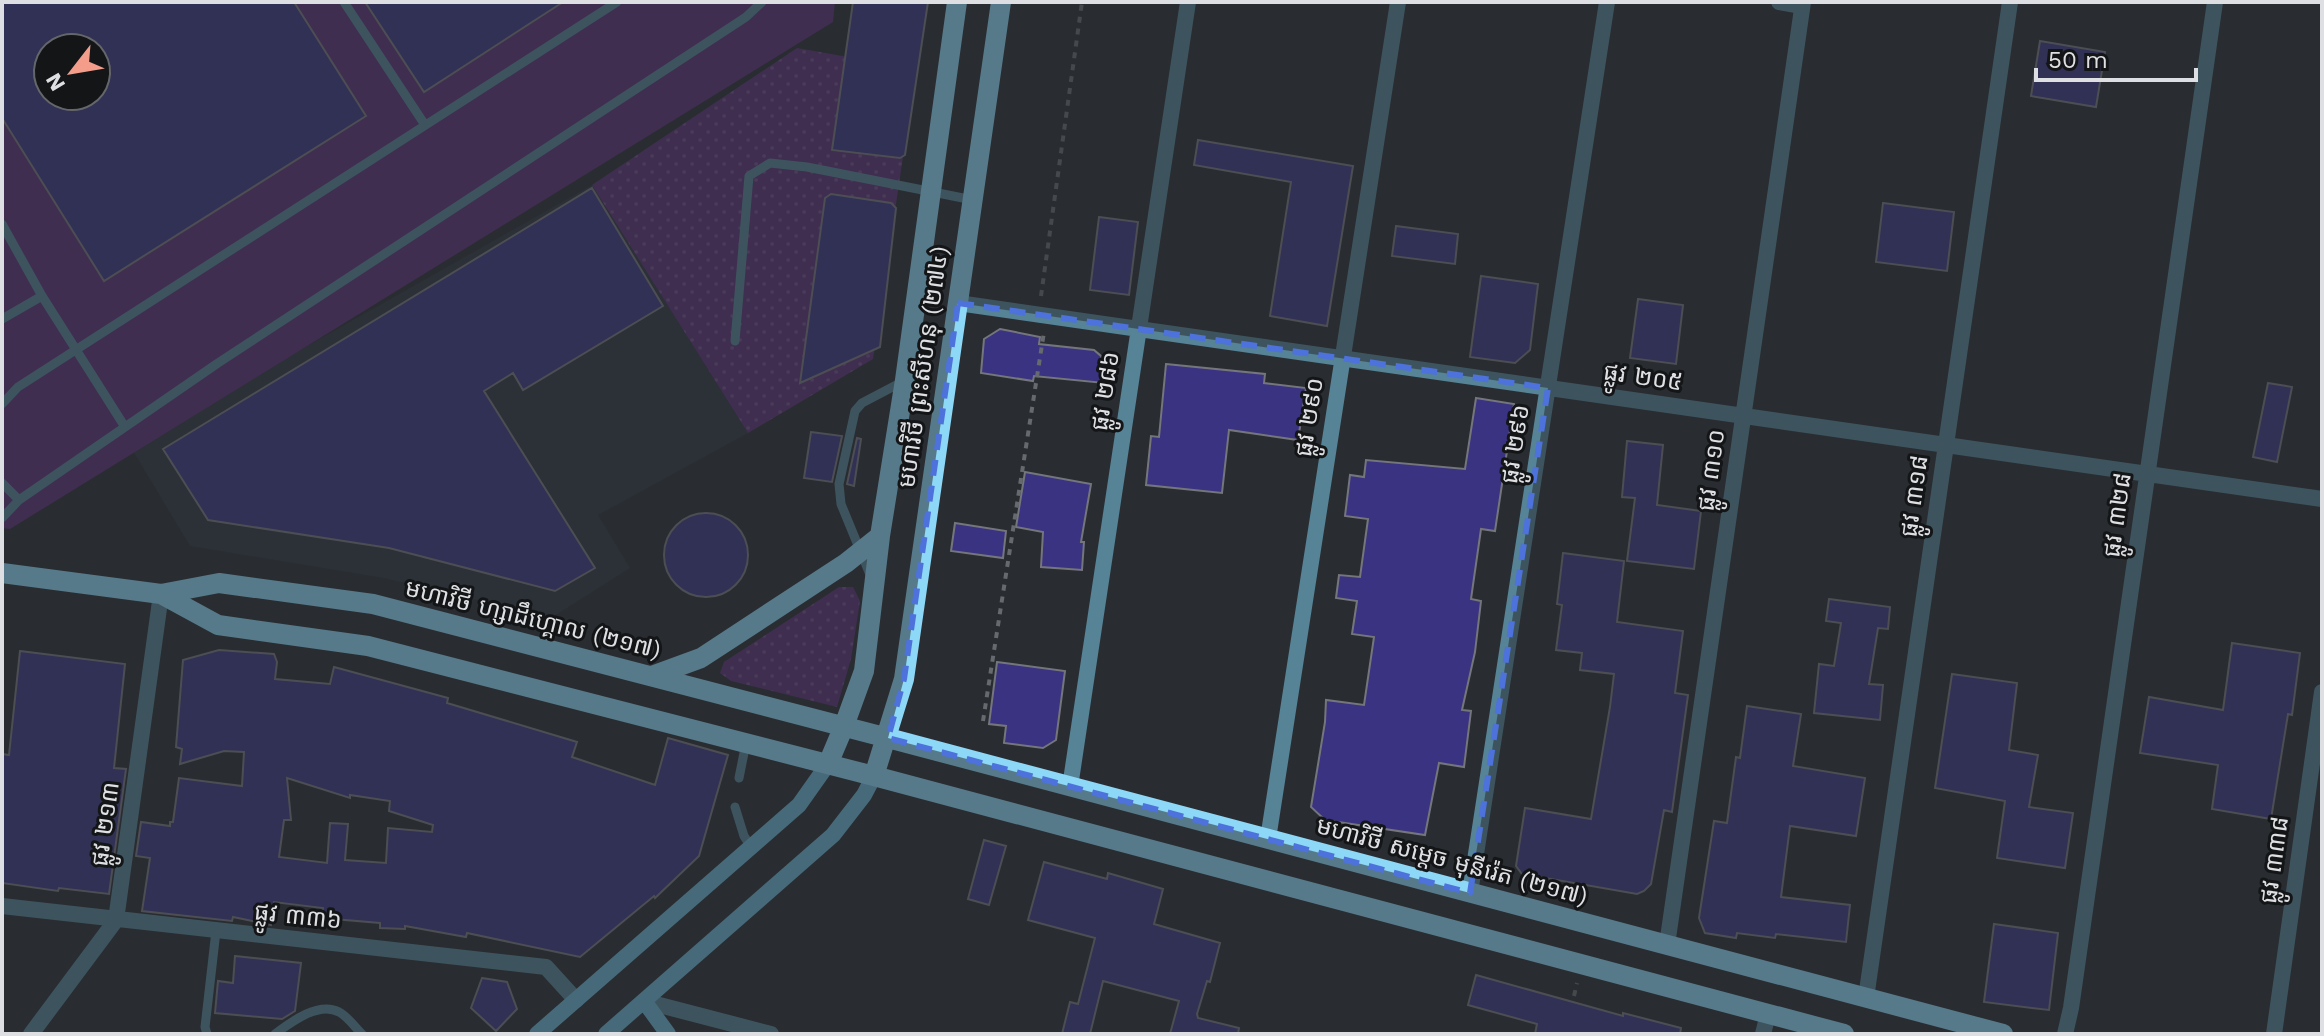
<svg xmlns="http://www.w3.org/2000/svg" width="2324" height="1036" font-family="'Work Sans','Noto Sans Khmer',sans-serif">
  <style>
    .built { fill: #2e353f }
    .grass { fill: url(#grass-dots) }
    .pitch { fill: #5a2f76; fill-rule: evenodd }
    .building { fill: #3a3381; stroke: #75757c; stroke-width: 2; fill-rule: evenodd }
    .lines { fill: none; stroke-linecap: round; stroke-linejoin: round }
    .path { stroke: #66696d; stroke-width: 4; stroke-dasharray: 6 6; stroke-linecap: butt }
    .lane { stroke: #568396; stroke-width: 9 }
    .street { stroke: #568396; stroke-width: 16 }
    .secondary { stroke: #6ab4d3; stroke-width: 16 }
    .primary { stroke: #8dd7f7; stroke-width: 20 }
    .marked { fill: none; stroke: #4d72db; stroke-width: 6; stroke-dasharray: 16 10; stroke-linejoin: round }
    .labels { text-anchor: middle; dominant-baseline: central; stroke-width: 6; stroke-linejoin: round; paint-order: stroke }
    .street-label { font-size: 24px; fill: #dddfe3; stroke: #131517 }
  </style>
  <defs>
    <pattern id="grass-dots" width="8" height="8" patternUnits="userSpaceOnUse" patternTransform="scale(2)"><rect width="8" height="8" fill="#5a2f76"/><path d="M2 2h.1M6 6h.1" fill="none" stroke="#714d89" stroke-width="1.8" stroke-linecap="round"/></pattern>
  </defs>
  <rect width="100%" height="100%" fill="#292d31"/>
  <!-- built -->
  <path class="built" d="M 592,185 L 748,433 L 598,515 L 630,568 L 551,618 L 384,578 L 190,546 L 130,446 Z"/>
  <!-- grass -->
  <path class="grass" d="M 797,48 L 916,69 L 873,359 L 748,433 L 592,185 Z
    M 839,587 L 853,587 L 860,601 L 851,659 L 837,707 L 731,681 L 720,673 L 724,662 Z"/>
  <!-- pitch -->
  <path class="pitch" d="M 2,2 L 835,2 L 833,22 L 10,529 L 2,528 ZM 48,48 L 96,48 L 96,96 L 48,96 Z"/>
  <!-- building -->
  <path class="building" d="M 2,2 L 294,2 L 366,116 L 104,281 L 2,118 ZM 48,48 L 96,48 L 96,96 L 48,96 Z
    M 365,2 L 563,2 L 424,92 Z
    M 853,2 L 928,2 L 905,155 L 900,158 L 832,150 Z
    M 2040,41 L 2105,52 L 2096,107 L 2031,96 Z
    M 1198,140 L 1353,166 L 1327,326 L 1270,316 L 1291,182 L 1194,165 Z
    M 592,188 L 663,306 L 523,390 L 513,373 L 484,391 L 595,568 L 555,591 L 389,548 L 208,520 L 163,449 Z
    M 831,194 L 891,203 L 896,208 L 880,347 L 800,383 L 825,198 Z
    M 1883,203 L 1954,212 L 1947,271 L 1876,262 Z
    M 1099,217 L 1138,222 L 1129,295 L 1090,290 Z
    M 1396,226 L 1458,234 L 1455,264 L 1392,256 Z
    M 1481,276 L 1538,284 L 1530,350 L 1515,363 L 1470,357 Z
    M 1638,299 L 1683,305 L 1676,364 L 1630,358 Z
    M 1000,329 L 1040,337 L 1039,344 L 1094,350 L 1101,356 L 1106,366 L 1104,383 L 1034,376 L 1033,381 L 981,373 L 984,339 Z
    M 1166,364 L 1265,374 L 1264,383 L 1306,388 L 1298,440 L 1229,430 L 1222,493 L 1146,485 L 1151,436 L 1159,437 Z
    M 2268,383 L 2292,387 L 2277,462 L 2253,457 Z
    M 1476,398 L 1514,404 L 1495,531 L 1481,529 L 1471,599 L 1481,601 L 1475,652 L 1462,710 L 1471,711 L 1464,767 L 1439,763 L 1425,835 L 1325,820 L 1311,807 L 1325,722 L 1326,700 L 1364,705 L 1374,637 L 1352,634 L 1357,601 L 1336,598 L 1339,575 L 1360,577 L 1368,519 L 1345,516 L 1350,475 L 1364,477 L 1366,460 L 1465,469 Z
    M 811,432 L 842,436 L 832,482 L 804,478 Z
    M 857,438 L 861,439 L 854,486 L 847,484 Z
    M 1627,441 L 1663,445 L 1657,505 L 1701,511 L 1694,569 L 1627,561 L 1635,498 L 1622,497 Z
    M 1025,472 L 1091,484 L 1081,542 L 1084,542 L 1082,570 L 1041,567 L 1043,532 L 1016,527 Z
    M664 555a42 42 0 1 1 84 0a42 42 0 1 1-84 0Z
    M 955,523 L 1006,531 L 1003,558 L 951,551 Z
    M 1563,553 L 1624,561 L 1617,622 L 1683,631 L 1675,693 L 1688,695 L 1672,812 L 1664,810 L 1651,884 L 1644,891 L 1637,894 L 1522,874 L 1516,866 L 1525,808 L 1591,819 L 1610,707 L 1614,674 L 1580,670 L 1582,653 L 1556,650 L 1562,605 L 1557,604 Z
    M 1829,599 L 1890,607 L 1888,629 L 1878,628 L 1869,684 L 1883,685 L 1880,720 L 1814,713 L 1819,664 L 1834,666 L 1841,623 L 1826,621 Z
    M 2232,643 L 2300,653 L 2292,715 L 2288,714 L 2271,819 L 2212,809 L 2218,765 L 2140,753 L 2149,697 L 2223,710 Z
    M 219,650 L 274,654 L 277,662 L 275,679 L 330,684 L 334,667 L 448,698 L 447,703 L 577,742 L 572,757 L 655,785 L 668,738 L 728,755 L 699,856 L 655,898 L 654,896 L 580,957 L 467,933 L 466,937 L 405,926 L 405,929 L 380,928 L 380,923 L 322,918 L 323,908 L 274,902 L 271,925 L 233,917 L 232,921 L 142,911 L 150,858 L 136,856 L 141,822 L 170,826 L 170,822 L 173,822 L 179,778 L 242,786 L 244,752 L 224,751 L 180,764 L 182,749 L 176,747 L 183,660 ZM 287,778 L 350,798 L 350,795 L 390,801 L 389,811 L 433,825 L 432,832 L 388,828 L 386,863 L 345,860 L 348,824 L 330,823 L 327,863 L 279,857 L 284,820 L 291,820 Z
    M 20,651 L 125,664 L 114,768 L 126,769 L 109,894 L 59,888 L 58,891 L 2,883 L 2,754 L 9,755 Z
    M 997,662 L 1065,671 L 1056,740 L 1043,748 L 1004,743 L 1006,726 L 989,724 Z
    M 1952,674 L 2017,683 L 2009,750 L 2038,755 L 2029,807 L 2073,813 L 2065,868 L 1997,858 L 2005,801 L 1935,788 Z
    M 1747,706 L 1801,714 L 1793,766 L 1865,778 L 1856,836 L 1790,826 L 1781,897 L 1850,905 L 1846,942 L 1776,934 L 1775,938 L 1737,933 L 1736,938 L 1705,933 L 1699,918 L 1714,821 L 1727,823 L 1736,757 L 1740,758 Z
    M 984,840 L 1006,846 L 989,905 L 968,899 Z
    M 1044,862 L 1107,879 L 1108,873 L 1163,889 L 1154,924 L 1220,943 L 1210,982 L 1207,981 L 1197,1014 L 1198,1018 L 1239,1028 L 1238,1034 L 1170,1034 L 1179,1001 L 1103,981 L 1090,1034 L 1062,1034 L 1070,1002 L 1078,1004 L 1095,938 L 1028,920 Z
    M 1994,924 L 2058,933 L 2049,1010 L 1984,1002 Z
    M 235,956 L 301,963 L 295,1011 L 282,1019 L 215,1013 L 218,981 L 233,983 Z
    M 1476,975 L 1623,1016 L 1623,1013 L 1681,1028 L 1680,1034 L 1535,1034 L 1537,1024 L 1468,1005 Z
    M 482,978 L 507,982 L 517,1009 L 496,1031 L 471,1008 Z"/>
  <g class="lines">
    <!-- path -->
    <path class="path" d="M 1041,296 L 1082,2
      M 983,721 L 1044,332
      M 1574,996 L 1577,983"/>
    <!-- lane -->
    <path class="lane" d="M 344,2 L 425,125
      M 2,224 L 42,296 L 125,427
      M 2,319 L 42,296
      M 735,341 L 749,176 L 770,163 L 807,167 L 973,200
      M 2,404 L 18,387 L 617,2
      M 2,483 L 19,500
      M 2,518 L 19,500 L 218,363 L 746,17 L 762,2
      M 871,577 L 841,504 L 839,484 L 855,411 L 862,403 L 902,382
      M 739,778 L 746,743
      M 735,807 L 744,836 L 751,847
      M 207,1034 L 205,1027 L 216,931
      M 275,1034 C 291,1022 319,1001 339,1012 C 347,1016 355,1027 362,1034"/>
    <!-- street -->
    <path class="street" d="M 1779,2 L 1802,6
      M 958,303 L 2322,499
      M 1070,787 L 1188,2
      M 1268,839 L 1398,2
      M 1470,893 L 1607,2
      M 2,906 L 546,967 L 576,1000
      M 1667,945 L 1803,2
      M 1866,998 L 2010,2
      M 644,1001 L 771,1034
      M 31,1034 L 116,920 L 161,594
      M 1763,1034 L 1768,1014
      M 2065,1034 L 2071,1008 L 2215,2
      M 2274,1034 L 2322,692"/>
    <!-- secondary -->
    <path class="secondary" d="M 644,1001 L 668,1034
      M 537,1034 L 799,805 L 828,764
      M 606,1034 L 833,835 L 864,795 L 874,776"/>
    <!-- primary -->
    <path class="primary" d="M 2,573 L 161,594 L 219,583 L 373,604 L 888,738 L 2003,1034
      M 161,594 L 218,625 L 368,646 L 874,776 L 1844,1034
      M 652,676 L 701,658 L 846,563 L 880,536
      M 828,764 L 844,726 L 864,671 L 880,536 L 905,380 L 957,2
      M 874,776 L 904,679 L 1001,2"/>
  </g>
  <!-- marked area -->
  <path d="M0 0H2324V1036H0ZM 958,303 L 1548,388 L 1470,893 L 888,738 L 904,679 Z" fill="#292d31" fill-opacity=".55" fill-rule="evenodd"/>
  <path class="marked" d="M 958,303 L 1548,388 L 1470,893 L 888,738 L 904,679 Z"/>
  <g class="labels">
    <!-- street labels -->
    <g class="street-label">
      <text transform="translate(923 367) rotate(-82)">មហាវិថី ព្រះសីហនុ (២៧៤)</text>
      <text transform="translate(1643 377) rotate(8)">ផ្លូវ ២០៥</text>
      <text transform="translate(1105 391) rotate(-81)">ផ្លូវ ២៨៦</text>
      <text transform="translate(1309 417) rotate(-81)">ផ្លូវ ២៩០</text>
      <text transform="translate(1515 444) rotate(-81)">ផ្លូវ ២៩៦</text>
      <text transform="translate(1711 470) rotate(-82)">ផ្លូវ ៣១០</text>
      <text transform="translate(1914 496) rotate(-82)">ផ្លូវ ៣១៨</text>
      <text transform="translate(2117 515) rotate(-82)">ផ្លូវ ៣២៨</text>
      <text transform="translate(533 619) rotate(14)">មហាវិថី ហ្សាដឹហ្គោល (២១៧)</text>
      <text transform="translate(105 824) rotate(-82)">ផ្លូវ ២១៣</text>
      <text transform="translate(2274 860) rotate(-82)">ផ្លូវ ៣៣៨</text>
      <text transform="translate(1452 861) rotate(15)">មហាវិថី សម្តេច មុនីរ៉េត (២១៧)</text>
      <text transform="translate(298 916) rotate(6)">ផ្លូវ ៣៣៦</text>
    </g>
  </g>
  <!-- border -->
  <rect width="2324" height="1036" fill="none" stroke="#dddfe3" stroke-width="8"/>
  <!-- north arrow -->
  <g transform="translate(72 72) rotate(239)"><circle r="38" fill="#131517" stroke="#646669" stroke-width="2"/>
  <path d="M0-6L14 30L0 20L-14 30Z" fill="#f49d8b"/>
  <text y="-12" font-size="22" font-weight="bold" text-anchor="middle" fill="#dddfe3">N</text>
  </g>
  <!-- scale -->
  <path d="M2036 68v12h160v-12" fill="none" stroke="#dddfe3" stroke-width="4"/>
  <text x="2048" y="68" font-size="24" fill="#dddfe3" stroke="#131517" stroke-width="6" paint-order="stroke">50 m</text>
</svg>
